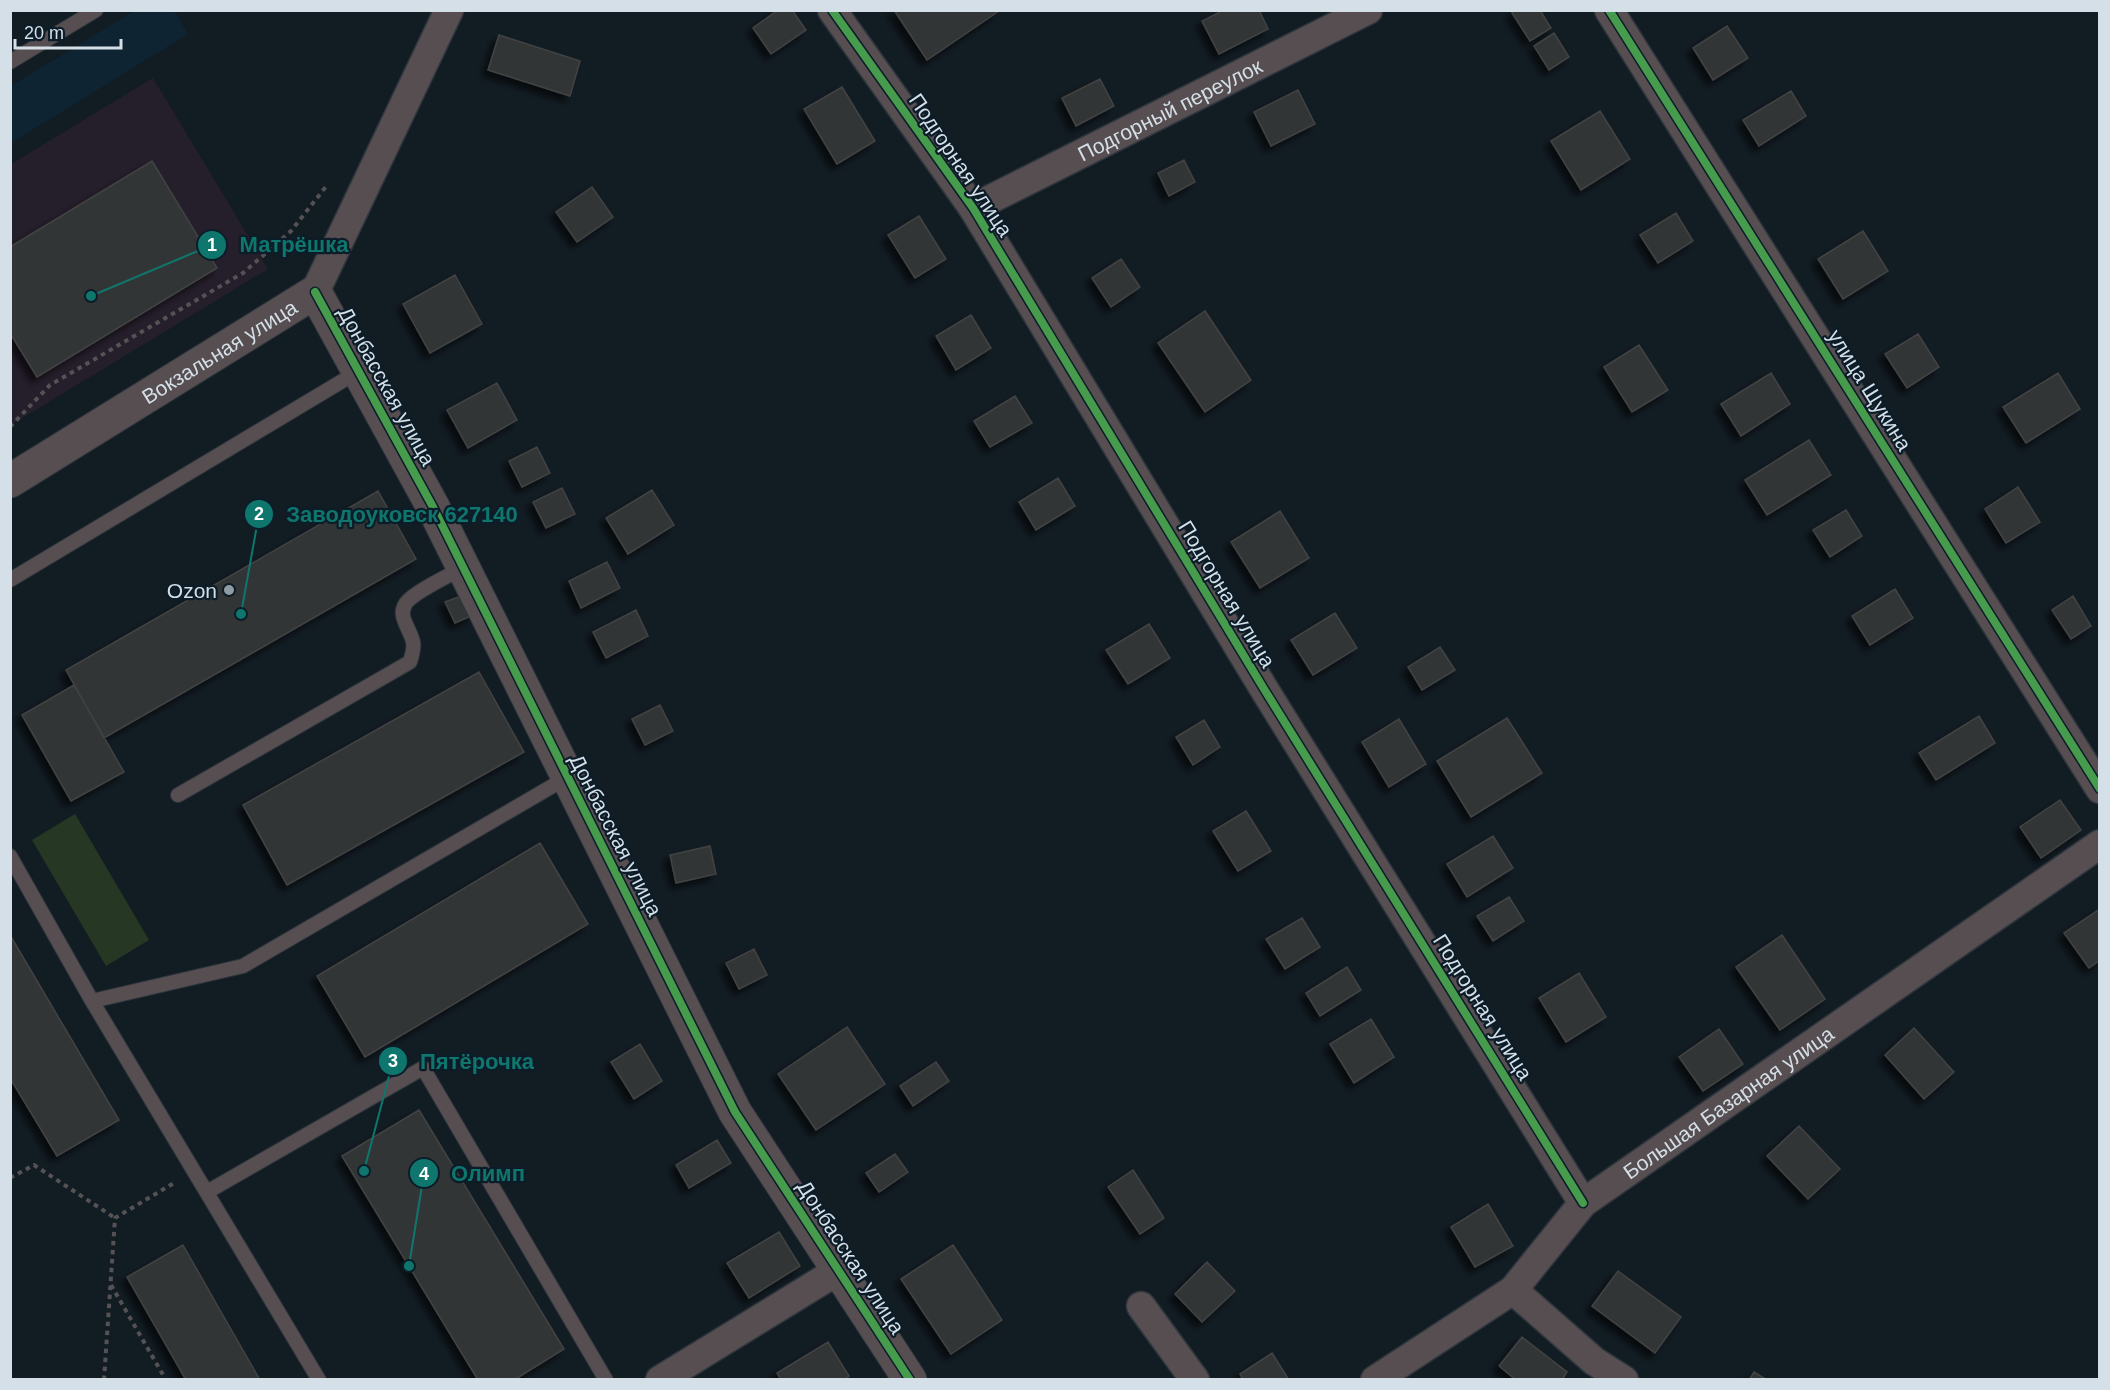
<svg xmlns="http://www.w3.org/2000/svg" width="2110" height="1390" font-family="Arial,sans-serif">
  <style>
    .commercial { fill: #251e2b }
    .built { fill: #0e2433 }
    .green { fill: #263824 }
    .building { fill: #333636; stroke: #424343; stroke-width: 1.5; filter: url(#shadow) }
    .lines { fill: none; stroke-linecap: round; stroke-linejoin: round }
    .service-casing { stroke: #2f363d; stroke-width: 16 }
    .minor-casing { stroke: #2f363d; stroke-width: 31 }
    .tertiary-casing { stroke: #2f363d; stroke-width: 35 }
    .path { stroke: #545254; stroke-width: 4; stroke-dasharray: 4.5 4.5; stroke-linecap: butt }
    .service { stroke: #574e51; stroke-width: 14 }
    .minor { stroke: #574e51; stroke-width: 28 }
    .tertiary { stroke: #574e51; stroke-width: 33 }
    .cycleway-casing { stroke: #0c1d29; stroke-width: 11 }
    .cycleway { stroke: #469c4c; stroke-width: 8 }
    .poi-dot { fill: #909ba2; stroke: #0c1d29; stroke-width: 2 }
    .labels { text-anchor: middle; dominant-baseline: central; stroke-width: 4.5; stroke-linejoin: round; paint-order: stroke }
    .street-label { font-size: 21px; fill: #d4dfe7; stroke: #0c1d29 }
    .poi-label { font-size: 21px; fill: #d4dfe7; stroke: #0c1d29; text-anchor: end }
    .leader { fill: none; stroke: #0f766e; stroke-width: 2 }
    .callout-dot { fill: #0f766e; stroke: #0c1d29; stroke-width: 2 }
    .mark-label { font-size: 18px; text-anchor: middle; font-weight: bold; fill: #fff }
    .callout-label { font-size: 22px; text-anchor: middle; font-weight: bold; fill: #0f766e; stroke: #0c1d29; stroke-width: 4.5; stroke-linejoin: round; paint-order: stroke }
  </style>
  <defs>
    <filter id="shadow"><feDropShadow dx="-5.5" dy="5.5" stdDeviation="3" flood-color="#0009"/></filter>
  </defs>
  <rect width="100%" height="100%" fill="#121c23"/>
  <!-- commercial -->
  <path class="commercial" d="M 153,78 L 268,269 L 11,425 L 11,164 Z"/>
  <!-- built -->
  <path class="built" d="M 134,11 L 174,11 L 188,34 L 11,143 L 11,86 Z"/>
  <!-- green -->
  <path class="green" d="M 75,814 L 149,940 L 106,966 L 32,840 Z"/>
  <!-- building -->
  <path class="building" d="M 778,10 L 792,10 L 806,30 L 771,54 L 753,28 Z
    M 894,10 L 998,10 L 999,11 L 927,60 Z
    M 1224,10 L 1259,10 L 1268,29 L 1219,54 L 1202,21 Z
    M 1516,10 L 1540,10 L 1551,28 L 1530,41 L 1512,13 Z
    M 1727,26 L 1748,58 L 1713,80 L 1693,48 Z
    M 1554,33 L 1569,57 L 1549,70 L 1534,46 Z
    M 499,35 L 580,61 L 570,96 L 488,70 Z
    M 1100,79 L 1114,106 L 1076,126 L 1062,98 Z
    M 842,87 L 875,141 L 837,164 L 804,109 Z
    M 1298,90 L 1315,124 L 1271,146 L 1254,112 Z
    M 1791,91 L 1806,116 L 1759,146 L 1743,120 Z
    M 1600,111 L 1630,159 L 1581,190 L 1551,141 Z
    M 1184,160 L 1195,182 L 1169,196 L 1158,173 Z
    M 152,161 L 217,268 L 37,377 L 10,333 L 10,247 Z
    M 592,187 L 613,217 L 577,242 L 556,212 Z
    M 1676,213 L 1693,241 L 1658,263 L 1640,235 Z
    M 919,216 L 946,259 L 915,278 L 888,235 Z
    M 1863,231 L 1888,271 L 1843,299 L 1818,259 Z
    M 1121,259 L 1140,287 L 1111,307 L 1092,278 Z
    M 455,275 L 482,324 L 430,353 L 403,304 Z
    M 1205,311 L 1251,380 L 1205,412 L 1158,343 Z
    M 971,315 L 991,348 L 956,370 L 936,336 Z
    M 1918,334 L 1939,367 L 1907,388 L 1885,354 Z
    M 1639,345 L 1668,390 L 1632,412 L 1604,367 Z
    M 1771,373 L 1790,404 L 1741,436 L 1721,404 Z
    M 2058,373 L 2080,409 L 2026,443 L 2003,407 Z
    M 497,383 L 517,420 L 468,448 L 447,410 Z
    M 1015,396 L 1032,423 L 990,447 L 974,421 Z
    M 1809,440 L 1831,475 L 1767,515 L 1745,480 Z
    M 537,447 L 550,473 L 522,487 L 509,461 Z
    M 1058,478 L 1075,506 L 1036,530 L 1019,502 Z
    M 2018,487 L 2040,522 L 2006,543 L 1985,509 Z
    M 562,488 L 575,514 L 546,528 L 533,502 Z
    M 652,490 L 674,525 L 628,554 L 606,518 Z
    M 378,491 L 416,559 L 104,738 L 66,670 Z
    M 1846,510 L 1862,536 L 1830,557 L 1813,530 Z
    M 1280,511 L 1309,558 L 1260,588 L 1231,542 Z
    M 607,562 L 620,588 L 581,608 L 569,581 Z
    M 1895,589 L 1913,618 L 1870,645 L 1852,616 Z
    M 464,595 L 473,615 L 455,623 L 445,602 Z
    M 2073,596 L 2091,626 L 2071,639 L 2052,610 Z
    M 636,610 L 648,636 L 606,658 L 593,632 Z
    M 1335,613 L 1357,648 L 1313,675 L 1291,640 Z
    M 1149,624 L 1170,658 L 1128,684 L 1106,650 Z
    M 1440,647 L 1455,670 L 1422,690 L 1408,667 Z
    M 479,672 L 524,752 L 287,885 L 243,805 Z
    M 74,685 L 124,772 L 71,801 L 22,715 Z
    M 660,705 L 673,731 L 645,745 L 632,719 Z
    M 1979,716 L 1995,743 L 1936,780 L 1919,753 Z
    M 1507,718 L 1542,773 L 1471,817 L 1437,761 Z
    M 1399,719 L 1426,764 L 1389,787 L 1362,742 Z
    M 1204,720 L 1220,747 L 1193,765 L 1176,737 Z
    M 2060,800 L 2081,830 L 2041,858 L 2020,827 Z
    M 1246,811 L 1271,851 L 1238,871 L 1213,831 Z
    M 1493,836 L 1513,868 L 1467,897 L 1447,864 Z
    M 540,843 L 588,924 L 365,1057 L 317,976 Z
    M 710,846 L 716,874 L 676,883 L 670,855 Z
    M 1509,897 L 1524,921 L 1493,941 L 1477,916 Z
    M 2100,909 L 2100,960 L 2089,968 L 2064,933 Z
    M 1302,918 L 1320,947 L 1285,969 L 1266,939 Z
    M 10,935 L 119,1120 L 57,1156 L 10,1078 Z
    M 1782,935 L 1825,999 L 1780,1030 L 1736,967 Z
    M 754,949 L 767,975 L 739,989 L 726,963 Z
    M 1347,967 L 1361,990 L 1320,1016 L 1306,993 Z
    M 1579,973 L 1606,1017 L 1566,1042 L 1539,998 Z
    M 1371,1019 L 1394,1057 L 1354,1083 L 1330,1044 Z
    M 847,1027 L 885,1084 L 816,1130 L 778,1074 Z
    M 1914,1028 L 1954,1072 L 1924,1099 L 1885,1055 Z
    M 1719,1029 L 1743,1064 L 1703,1091 L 1679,1057 Z
    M 640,1044 L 662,1081 L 634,1099 L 611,1062 Z
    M 936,1062 L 949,1081 L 913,1106 L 900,1086 Z
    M 419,1110 L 564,1349 L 514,1380 L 478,1380 L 342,1156 Z
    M 1799,1126 L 1840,1169 L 1808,1199 L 1767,1156 Z
    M 717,1140 L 731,1163 L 689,1188 L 676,1165 Z
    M 895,1154 L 908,1172 L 879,1192 L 866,1173 Z
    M 1133,1170 L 1164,1218 L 1140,1234 L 1108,1187 Z
    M 1488,1204 L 1513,1246 L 1475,1267 L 1451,1227 Z
    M 779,1232 L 800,1266 L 749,1298 L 727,1263 Z
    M 183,1245 L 220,1310 L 260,1380 L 186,1380 L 127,1277 Z
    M 953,1245 L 1002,1320 L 951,1354 L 901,1279 Z
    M 1207,1262 L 1235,1291 L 1202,1322 L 1175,1294 Z
    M 1618,1271 L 1681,1317 L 1655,1353 L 1592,1306 Z
    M 1522,1337 L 1567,1372 L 1562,1380 L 1516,1380 L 1499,1366 Z
    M 828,1342 L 849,1376 L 844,1380 L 781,1380 L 777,1373 Z
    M 1272,1353 L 1289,1380 L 1243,1380 L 1240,1374 Z
    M 1754,1372 L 1767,1380 L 1749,1380 Z"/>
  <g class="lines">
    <defs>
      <path id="service" d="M 10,62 L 96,10
        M 10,580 L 359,371
        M 178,795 L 410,662 C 417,640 412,640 405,622 C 402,616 402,609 406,603 C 414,592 450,575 463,568
        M 10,856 L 92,1001 L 319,1380
        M 92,1001 L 243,966 L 568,777
        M 207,1192 L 423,1068 L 606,1380"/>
      <g id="minor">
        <path d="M 832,10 L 973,208 L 1264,689 L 1583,1203"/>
        <path d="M 1609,10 L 2100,789"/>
        <path id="s1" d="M 973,208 L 1368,10"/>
        <path d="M 315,292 L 449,10"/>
        <path d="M 1513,1290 L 1594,1361 L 1624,1380"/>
        <path d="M 1141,1306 L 1195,1380"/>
        <path d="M 660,1380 L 839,1270"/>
        <path id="s2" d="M 1375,1380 L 1513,1290 L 1583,1203 L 2100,844"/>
      </g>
      <g id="tertiary">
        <path id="s3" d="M 10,481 L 315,292 L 433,507 L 735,1112 L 910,1380"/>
      </g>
    </defs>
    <!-- service casing -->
    <use href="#service" class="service-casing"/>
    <!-- minor casing -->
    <use href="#minor" class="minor-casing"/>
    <!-- tertiary casing -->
    <use href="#tertiary" class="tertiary-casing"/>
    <!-- path -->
    <path class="path" d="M 10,427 L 50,385 L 243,273 L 291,231 L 328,184
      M 10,1178 L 34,1165 L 115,1218
      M 111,1285 L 166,1380
      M 104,1380 L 115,1218 L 174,1183"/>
    <!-- service -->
    <use href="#service" class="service"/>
    <!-- minor -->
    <use href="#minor" class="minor"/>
    <!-- tertiary -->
    <use href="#tertiary" class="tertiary"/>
    <defs>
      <path id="cycleway" d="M 832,10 L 973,208 L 1264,689 L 1583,1203
        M 1609,10 L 2100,789
        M 315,292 L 433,507 L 735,1112 L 910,1380"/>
    </defs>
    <!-- cycleway casing -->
    <use href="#cycleway" class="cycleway-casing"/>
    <!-- cycleway -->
    <use href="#cycleway" class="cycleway"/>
  </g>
  <!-- markers -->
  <circle class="poi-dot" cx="229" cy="590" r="6"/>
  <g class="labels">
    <!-- street labels -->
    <g class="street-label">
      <text stroke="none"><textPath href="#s1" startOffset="220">Подгорный переулок</textPath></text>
      <text transform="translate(961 165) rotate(56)">Подгорная улица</text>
      <text stroke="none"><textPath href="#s3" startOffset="246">Вокзальная улица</textPath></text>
      <text transform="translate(387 386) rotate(61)">Донбасская улица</text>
      <text transform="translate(1870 390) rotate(58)">улица Щукина</text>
      <text transform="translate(1227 594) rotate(59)">Подгорная улица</text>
      <text transform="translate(616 835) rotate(63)">Донбасская улица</text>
      <text transform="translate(1483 1007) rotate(58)">Подгорная улица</text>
      <text stroke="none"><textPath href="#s2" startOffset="453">Большая Базарная улица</textPath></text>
      <text transform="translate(851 1257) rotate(57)">Донбасская улица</text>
    </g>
    <!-- poi labels -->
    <g class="poi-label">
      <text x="217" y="590">Ozon</text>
    </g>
  </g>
  <!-- callouts -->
  <path class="leader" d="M91 296L212 245M241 614L259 514M364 1171L393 1061M409 1266L424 1173"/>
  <g class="callout-dot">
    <circle cx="91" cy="296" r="6"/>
    <circle cx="241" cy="614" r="6"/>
    <circle cx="364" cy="1171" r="6"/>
    <circle cx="409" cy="1266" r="6"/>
    <circle cx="212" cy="245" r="15"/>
    <circle cx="259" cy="514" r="15"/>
    <circle cx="393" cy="1061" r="15"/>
    <circle cx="424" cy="1173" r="15"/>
  </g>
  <g class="mark-label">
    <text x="212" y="251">1</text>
    <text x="259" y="520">2</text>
    <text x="393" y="1067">3</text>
    <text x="424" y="1180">4</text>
  </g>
  <g class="callout-label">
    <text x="294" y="252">Матрёшка</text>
    <text x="402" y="522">Заводоуковск 627140</text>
    <text x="477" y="1069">Пятёрочка</text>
    <text x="488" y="1181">Олимп</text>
  </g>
  <!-- border -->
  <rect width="2110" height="1390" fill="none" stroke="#d4dfe7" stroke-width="24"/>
  <!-- scale -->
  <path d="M15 39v9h106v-9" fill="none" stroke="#d4dfe7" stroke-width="3"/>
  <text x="24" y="39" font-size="18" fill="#d4dfe7" stroke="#0c1d29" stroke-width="4.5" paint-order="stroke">20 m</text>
</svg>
